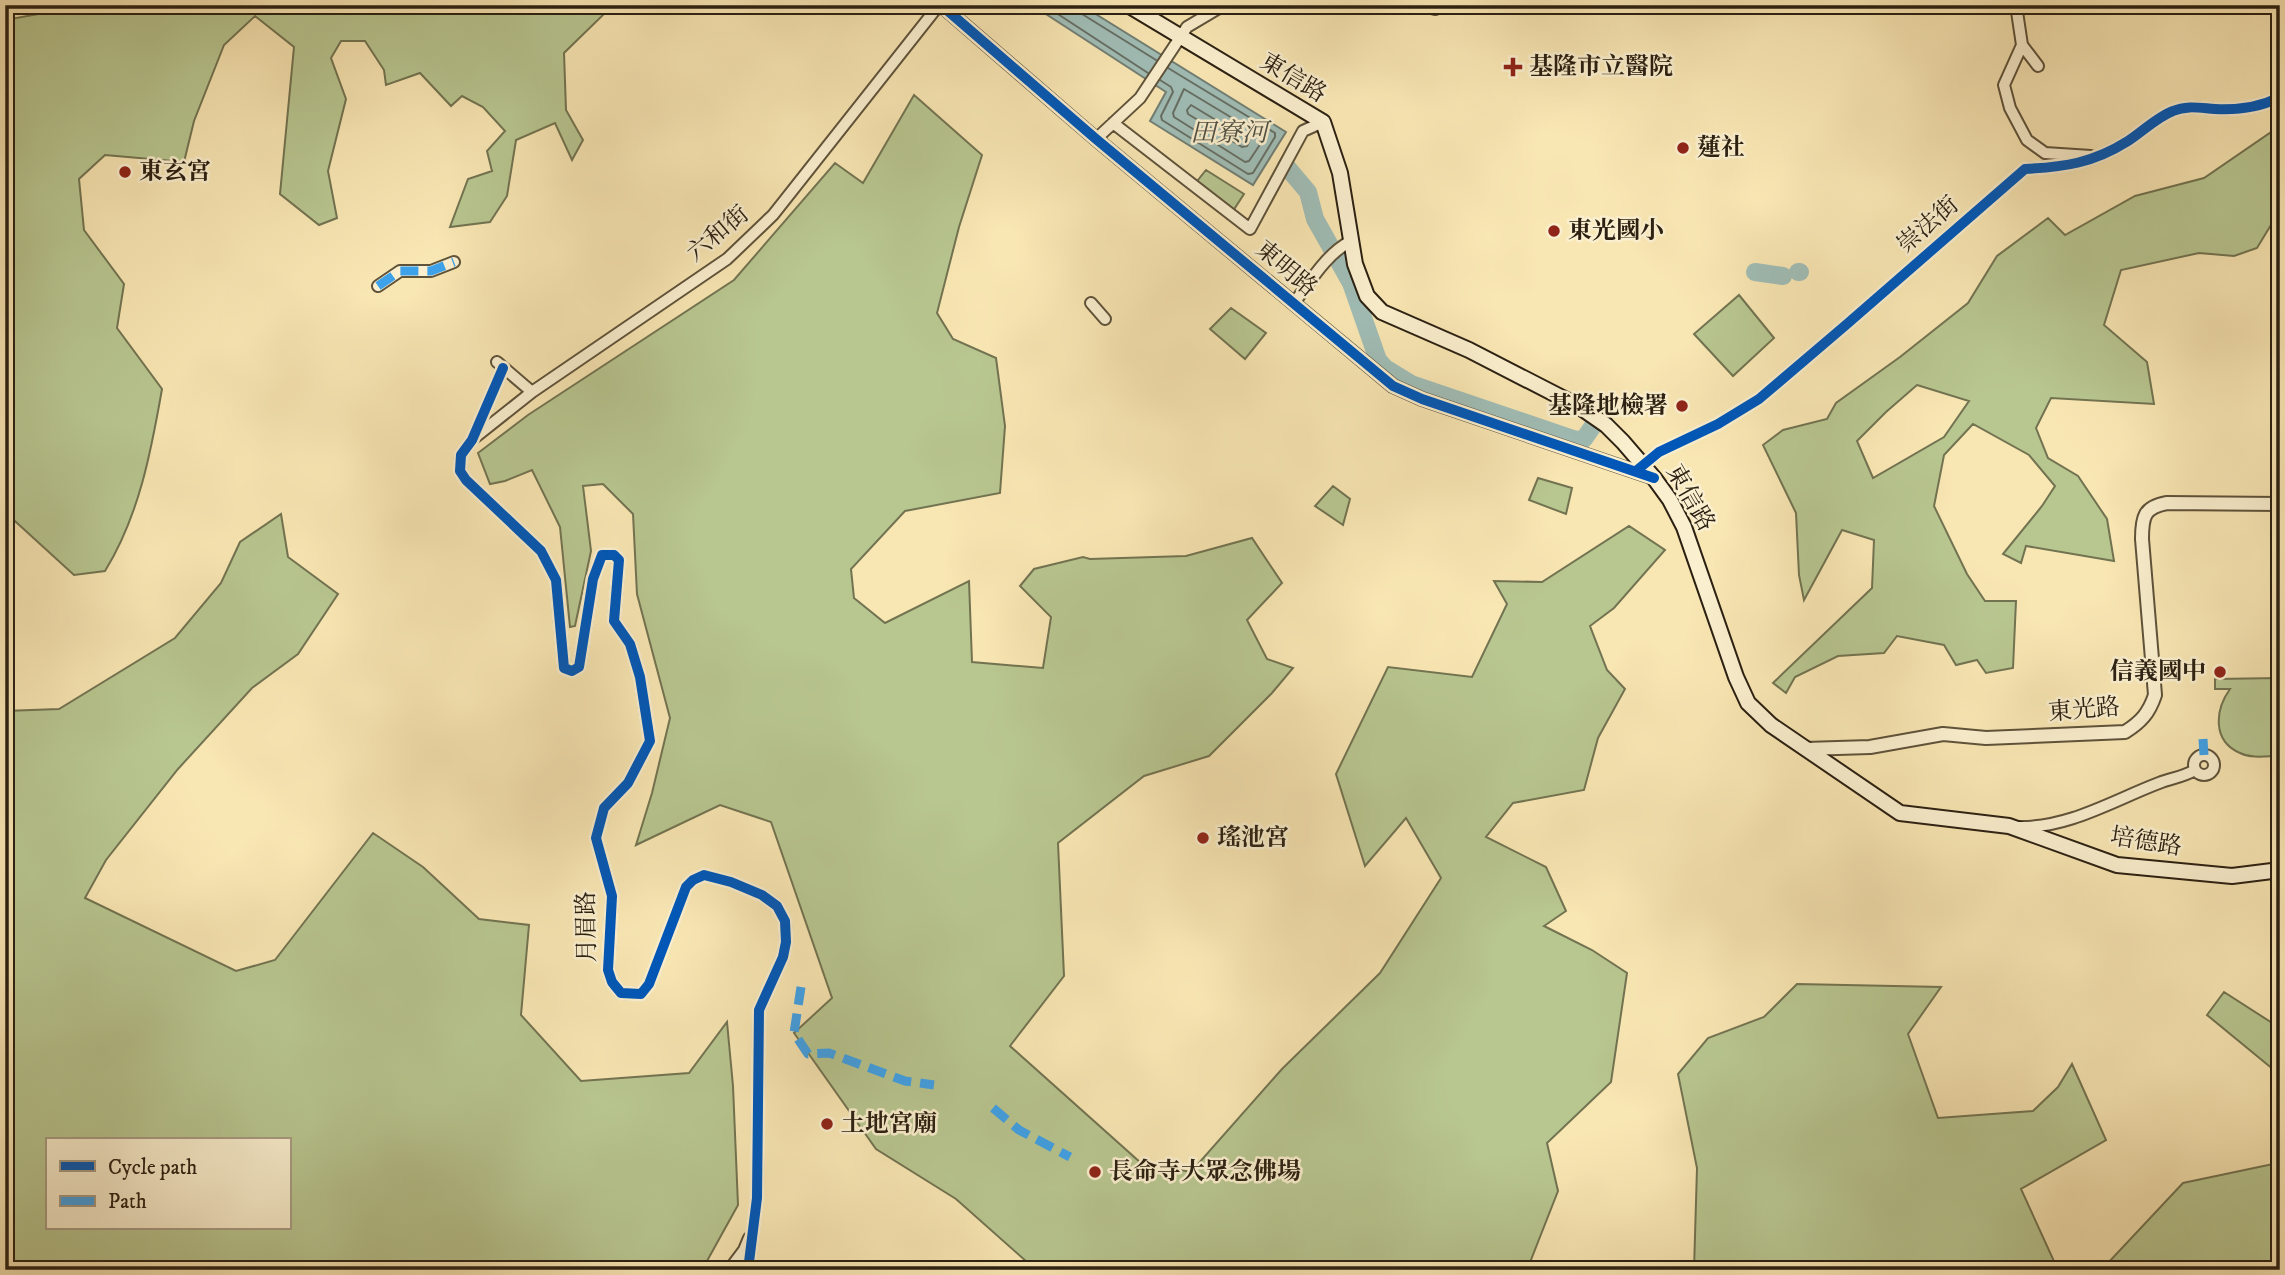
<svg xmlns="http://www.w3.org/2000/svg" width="2285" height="1275" font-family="'IM FELL DW Pica','Noto Serif TC',serif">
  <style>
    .green { fill: #b8c690; stroke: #727351; stroke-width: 2; fill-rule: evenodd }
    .water { fill: #a0bdb6; stroke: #717e74; stroke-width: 2 }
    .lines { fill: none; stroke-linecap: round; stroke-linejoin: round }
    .shore { stroke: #666e64; stroke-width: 2 }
    .river { stroke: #a0bdb6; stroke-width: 18 }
    .minor-casing { stroke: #5e523a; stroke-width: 14 }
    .tertiary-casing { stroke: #5e523a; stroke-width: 16 }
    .secondary-casing { stroke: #2b2012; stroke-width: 18 }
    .minor { stroke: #faefce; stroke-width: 10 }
    .tertiary { stroke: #faefce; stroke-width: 12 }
    .secondary { stroke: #faefce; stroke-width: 14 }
    .quiet { stroke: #3ea2ea; stroke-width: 9; stroke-dasharray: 18 9; stroke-linecap: butt }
    .cycleway-casing { stroke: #faefce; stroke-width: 15 }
    .cycleway { stroke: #0057b8; stroke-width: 10 }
    .poi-dot { fill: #8f2418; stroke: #faefce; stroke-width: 2.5 }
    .labels { text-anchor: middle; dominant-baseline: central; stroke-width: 5; stroke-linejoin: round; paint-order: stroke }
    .poi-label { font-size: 24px; font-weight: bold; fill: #2b2012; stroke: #faefce; text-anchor: start }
    .street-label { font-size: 24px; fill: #2b2012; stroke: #faefce }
    .water-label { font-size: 26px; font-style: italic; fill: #4e4f43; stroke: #faefce }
  </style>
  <rect width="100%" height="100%" fill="#f8e6b3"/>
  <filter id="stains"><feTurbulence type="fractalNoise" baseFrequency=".00286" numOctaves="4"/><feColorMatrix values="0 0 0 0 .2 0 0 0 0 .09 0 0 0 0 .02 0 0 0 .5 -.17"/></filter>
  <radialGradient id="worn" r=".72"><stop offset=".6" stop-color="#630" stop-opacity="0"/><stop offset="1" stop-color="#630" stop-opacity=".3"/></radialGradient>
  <!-- green -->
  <path class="green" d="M 88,5 L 608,5 L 603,15 L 564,53 L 566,110 L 583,140 L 572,160 L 555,123 L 516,140 L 507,196 L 490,222 L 450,227 L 468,179 L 492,171 L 487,151 L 505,131 L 483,107 L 462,96 L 451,106 L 420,73 L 386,85 L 384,70 L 365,41 L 341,41 L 331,58 L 346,99 L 328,171 L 337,218 L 319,225 L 280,194 L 294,47 L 255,16 L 224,45 L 194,121 L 184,162 L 105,155 L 79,179 L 84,230 L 124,284 L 117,328 L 162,389 C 151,452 139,516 105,571 L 74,575 L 5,512 L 5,20 Z
    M 914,95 L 982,155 L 959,227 L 937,313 L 953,339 L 996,358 L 1005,426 L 1000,493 L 905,511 L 851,569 L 854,598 L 885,623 L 969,581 L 972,662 L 1043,668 L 1051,617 L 1020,586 L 1034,569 L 1083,557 L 1090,559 L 1186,556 L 1252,538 L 1282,583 L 1247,620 L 1267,659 L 1293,668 L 1272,693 L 1209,756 L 1144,776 L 1058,843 L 1064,976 L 1010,1046 L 1141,1163 L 1191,1172 L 1282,1069 L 1380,973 L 1441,878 L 1406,818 L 1365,866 L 1336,774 L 1388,667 L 1472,677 L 1507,604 L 1494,581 L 1542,582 L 1629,526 L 1665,550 L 1614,608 L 1590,626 L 1607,670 L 1625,689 L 1598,738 L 1584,790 L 1513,803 L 1486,837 L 1546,867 L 1566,911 L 1544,926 L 1592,950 L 1627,973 L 1611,1082 L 1547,1143 L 1558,1191 L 1527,1270 L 1036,1270 L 956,1199 L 876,1149 L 794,1033 L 832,998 L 771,822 L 720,805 L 636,845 L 652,793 L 670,718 L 637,594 L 633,514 L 603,484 L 583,486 L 591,551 L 575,626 L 570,627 L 560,527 L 532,470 L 505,481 L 490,484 L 478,453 L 528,415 L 734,280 L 835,163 L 863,183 Z
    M 2280,126 L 2280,215 L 2277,215 L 2257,248 L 2234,256 L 2199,253 L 2121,270 L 2104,325 L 2147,362 L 2154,404 L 2051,398 L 2036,428 L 2048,458 L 2078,476 L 2107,519 L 2114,561 L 2026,546 L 2021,563 L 2003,554 L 2042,506 L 2055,486 L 2029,455 L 1973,424 L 1944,455 L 1934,506 L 1967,574 L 1985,601 L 2016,601 L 2013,668 L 1986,673 L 1977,660 L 1956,665 L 1944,645 L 1897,636 L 1884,653 L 1838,656 L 1795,677 L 1786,693 L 1773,683 L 1872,588 L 1874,540 L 1842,530 L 1804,600 L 1799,575 L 1796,513 L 1763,445 L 1783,430 L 1827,419 L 1836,403 L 1900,357 L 1968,303 L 1997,256 L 2048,218 L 2065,235 L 2135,196 L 2204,178 ZM 1917,385 L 1969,401 L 1944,437 L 1873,478 L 1857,441 L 1886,412 Z
    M 1206,170 L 1244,194 L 1231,214 L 1194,185 Z
    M 1739,295 L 1774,338 L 1733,376 L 1694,334 Z
    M 1231,308 L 1266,333 L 1245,359 L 1210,329 Z
    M 1538,478 L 1572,488 L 1566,514 L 1529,500 Z
    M 1333,486 L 1350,499 L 1343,525 L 1315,506 Z
    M 281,514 L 288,557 L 338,594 L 298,654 L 252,688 L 178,769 L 106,860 L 85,898 L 236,971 L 275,960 L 373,833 L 423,867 L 479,919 L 529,925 L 521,1015 L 581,1081 L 689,1073 L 727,1022 L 733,1086 L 738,1205 L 702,1270 L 5,1270 L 5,711 L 59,709 L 175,638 L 221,583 L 240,542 ZM 47,1140 L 289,1140 L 289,1228 L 47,1228 Z
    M 2280,678 L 2280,756 C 2267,756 2252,759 2240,753 C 2212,741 2215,710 2230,689 L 2215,689 L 2215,679 Z
    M 1797,984 L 1941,987 L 1908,1034 L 1938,1118 L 2033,1111 L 2058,1087 L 2072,1064 L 2106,1140 L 2021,1189 L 2058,1270 L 1694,1270 L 1697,1168 L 1678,1074 L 1708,1038 L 1764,1017 Z
    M 2224,992 L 2280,1028 L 2280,1075 L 2207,1015 Z
    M 2280,1098 L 2280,1270 L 2092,1270 L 2108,1263 L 2183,1183 L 2278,1163 Z"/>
  <!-- water -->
  <path class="water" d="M 1032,5 L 1081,5 L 1286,132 L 1253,185 L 1150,121 L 1166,92 Z"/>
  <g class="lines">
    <!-- shore -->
    <path class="shore" d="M 1044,5 L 1148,73
      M 1079,5 L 1082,14 L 1156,60
      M 1160,80 L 1171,87 L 1173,92 L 1161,116 L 1162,120 L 1248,174 L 1253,173 L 1275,137 L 1275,133 L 1168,68
      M 1184,89 L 1262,136 L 1263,140 L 1249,161 L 1245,162 L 1174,117 L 1173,113 Z
      M 1191,105 L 1247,139 L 1249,142 L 1247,146 L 1242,147 L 1188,114 L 1187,110 Z"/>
    <!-- river -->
    <path class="river" d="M 1286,166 L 1308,192 L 1315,219 L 1351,283 L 1378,360 L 1385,368 L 1411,384 L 1576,440 L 1584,439 L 1593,426
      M 1755,272 L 1783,276
      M 1798,272 L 1800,272"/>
    <defs>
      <path id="minor" d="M 1420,5 L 1435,9 L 1447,5
        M 2016,5 L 2022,45 L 2038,66
        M 2022,45 L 2004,85 L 2010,108 L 2027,140 L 2045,153 L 2091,156
        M 1113,123 L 1250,229 L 1303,131 L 1323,122
        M 1096,139 L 1140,98 L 1187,27 L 1224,5
        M 378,286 L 400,271 L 431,271 L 454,262
        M 1091,303 L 1105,319
        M 1294,303 C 1310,282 1326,254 1351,241
        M 497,362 L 532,392
        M 503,368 L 472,440 L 461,455 L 460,471 L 466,480 L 541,551 L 556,580 L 564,668 L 572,671 L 579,667 L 593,579 L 602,555 L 614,555 L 619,560 L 614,621 L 630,644 L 640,677 L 650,741 L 628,783 L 604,808 L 596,838 L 612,896 L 608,970 L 612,982 L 621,993 L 641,994 L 649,984 L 686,887 L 693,880 L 704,875 L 731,882 L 762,895 L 777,906 L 785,921 L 786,942 L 783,957 L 759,1010 L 757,1198 L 748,1270
        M 474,438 L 532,392 L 727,259 L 773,215 L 939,5
        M 1639,468 L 1659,452 L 1718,424 L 1759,399 L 1847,324 L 2025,169 C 2065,167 2093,163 2128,141 C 2142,132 2157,117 2173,111 C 2187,105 2200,108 2215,109 C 2236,110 2260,107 2278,98 L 2280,92
        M2194 765a10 10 0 1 1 20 0a10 10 0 1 1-20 0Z
        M 2019,827 C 2069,828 2114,800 2159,783 C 2172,778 2183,777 2195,770
        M 729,1270 L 744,1250 L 749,1238"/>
      <path id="tertiary" d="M 941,5 L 1096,139 L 1393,386 L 1422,399 L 1654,478
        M 1805,749 L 1870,747 L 1943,734 L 1986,738 L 2125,732 C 2141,722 2149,713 2155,695 L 2142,539 C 2142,517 2144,507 2167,503 L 2280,504"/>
      <path id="secondary" d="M 1128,5 L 1323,122 L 1340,173 L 1355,264 L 1367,296 L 1382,312 L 1469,350 L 1580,407 L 1606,425 L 1623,442 L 1654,478 L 1670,500 L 1684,527 L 1736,677 L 1748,703 L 1771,725 L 1900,813 L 2009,826 L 2117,865 L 2232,876 L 2280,870"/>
    </defs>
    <!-- minor casing -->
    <use href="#minor" class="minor-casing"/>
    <!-- tertiary casing -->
    <use href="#tertiary" class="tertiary-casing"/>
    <!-- secondary casing -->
    <use href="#secondary" class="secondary-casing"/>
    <!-- minor -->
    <use href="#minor" class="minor"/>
    <!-- tertiary -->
    <use href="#tertiary" class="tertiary"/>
    <!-- secondary -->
    <use href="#secondary" class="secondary"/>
    <!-- quiet -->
    <path class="quiet" d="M 378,286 L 400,271 L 431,271 L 454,262
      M 2203,739 L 2204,755
      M 801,987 L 794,1033 L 808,1054 L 829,1053 L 905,1081 L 934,1085
      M 993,1108 L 1019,1130 L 1070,1157"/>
    <defs>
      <path id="cycleway" d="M 941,5 L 1096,139 L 1393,386 L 1422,399 L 1654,478
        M 503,368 L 472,440 L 461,455 L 460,471 L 466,480 L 541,551 L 556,580 L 564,668 L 572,671 L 579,667 L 593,579 L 602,555 L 614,555 L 619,560 L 614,621 L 630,644 L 640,677 L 650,741 L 628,783 L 604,808 L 596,838 L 612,896 L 608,970 L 612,982 L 621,993 L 641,994 L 649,984 L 686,887 L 693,880 L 704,875 L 731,882 L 762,895 L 777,906 L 785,921 L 786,942 L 783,957 L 759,1010 L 757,1198 L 748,1270
        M 1636,471 L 1659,452 L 1718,424 L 1759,399 L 1847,324 L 2025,169 C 2065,167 2093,163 2128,141 C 2142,132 2157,117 2173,111 C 2187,105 2200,108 2215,109 C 2236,110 2260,107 2278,98 L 2280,92"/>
    </defs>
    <!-- cycleway casing -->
    <use href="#cycleway" class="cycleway-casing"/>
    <!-- cycleway -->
    <use href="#cycleway" class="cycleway"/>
  </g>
  <!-- markers -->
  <g class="poi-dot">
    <path d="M1509.5 56.5h7v7h7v7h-7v7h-7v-7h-7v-7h7z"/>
    <circle cx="1683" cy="148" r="7"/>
    <circle cx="125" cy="172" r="7"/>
    <circle cx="1554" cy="231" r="7"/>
    <circle cx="1682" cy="406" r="7"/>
    <circle cx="2220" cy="672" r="7"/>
    <circle cx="1203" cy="838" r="7"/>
    <circle cx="827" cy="1124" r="7"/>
    <circle cx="1095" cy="1172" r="7"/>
  </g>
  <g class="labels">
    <!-- poi labels -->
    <g class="poi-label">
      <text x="1529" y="67">基隆市立醫院</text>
      <text x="1697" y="148">蓮社</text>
      <text x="139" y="172">東玄宮</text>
      <text x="1568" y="231">東光國小</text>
      <text x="1668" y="406" text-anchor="end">基隆地檢署</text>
      <text x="2206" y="672" text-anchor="end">信義國中</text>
      <text x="1217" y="838">瑤池宮</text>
      <text x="841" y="1124">土地宮廟</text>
      <text x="1109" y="1172">長命寺大眾念佛場</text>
    </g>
    <!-- street labels -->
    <g class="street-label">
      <text transform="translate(1293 78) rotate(31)">東信路</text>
      <text transform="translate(1928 225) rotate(-41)">崇法街</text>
      <text transform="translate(718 234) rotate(-40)">六和街</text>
      <text transform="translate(1286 269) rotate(40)">東明路</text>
      <text transform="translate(1690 498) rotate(60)">東信路</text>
      <text transform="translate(2084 710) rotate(-5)">東光路</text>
      <text transform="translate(2146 842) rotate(9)">培德路</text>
      <text transform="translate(587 927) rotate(-91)">月眉路</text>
    </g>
    <!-- water labels -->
    <g class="water-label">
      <text x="1229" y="133">田寮河</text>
    </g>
  </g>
  <!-- margin -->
  <rect width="2285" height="1275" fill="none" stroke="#f8e6b3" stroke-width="28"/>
  <rect x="7" y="7" width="2271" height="1261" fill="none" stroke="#2b2012" stroke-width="3.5"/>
  <rect x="14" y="14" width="2257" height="1247" fill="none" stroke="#2b2012" stroke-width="2"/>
  <!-- legend -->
  <rect x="46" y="1138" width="245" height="91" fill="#faefce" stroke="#a79c83" stroke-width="2"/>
  <rect x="60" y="1161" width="35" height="10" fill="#0057b8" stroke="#a79c83" stroke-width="2"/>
  <text x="108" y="1174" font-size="21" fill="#2b2012">Cycle path</text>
  <rect x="60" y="1196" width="35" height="10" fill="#3ea2ea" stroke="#a79c83" stroke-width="2"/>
  <text x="108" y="1208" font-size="21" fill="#2b2012">Path</text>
  <rect width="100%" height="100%" filter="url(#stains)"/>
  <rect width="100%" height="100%" fill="url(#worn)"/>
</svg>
